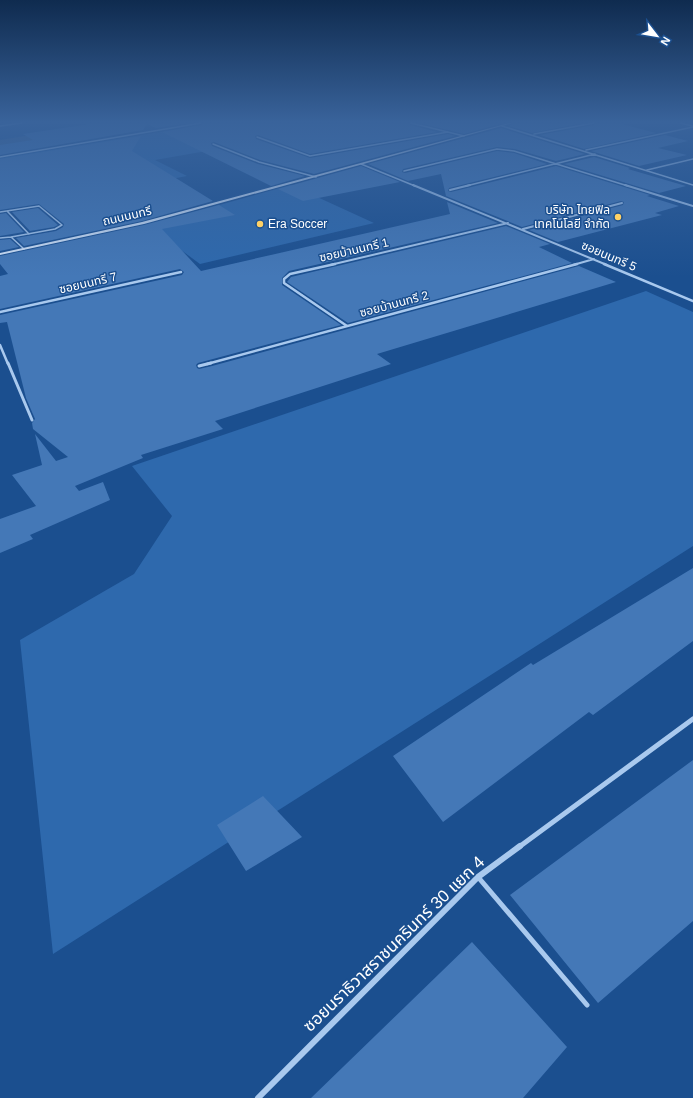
<svg xmlns="http://www.w3.org/2000/svg" width="693" height="1098" font-family="Arial,'Noto Sans Thai',sans-serif">
  <style>
    .green { fill: #2e69ad }
    .lines { fill: none; stroke-linecap: round; stroke-linejoin: round }
    .canal { fill: #3c6290; fill-rule: evenodd }
    .building { fill: #4478b7 }
    .lane-far1 { stroke: #a9c9ee; stroke-width: 1.5 }
    .lane { stroke: #a9c9ee; stroke-width: 5 }
    .street-far5 { stroke: #a9c9ee; stroke-width: 1.5 }
    .street-far4 { stroke: #a9c9ee; stroke-width: 2 }
    .street-far3 { stroke: #a9c9ee; stroke-width: 2.5 }
    .street-far2 { stroke: #a9c9ee; stroke-width: 3 }
    .street-far1 { stroke: #a9c9ee; stroke-width: 5 }
    .street { stroke: #a9c9ee; stroke-width: 6 }
    .secondary { fill: #d6e6fa; fill-rule: evenodd }
    .poi-dot { fill: #ffd166; stroke: #1b4f8f; stroke-width: 1.5 }
    .labels { text-anchor: middle; dominant-baseline: central; stroke-width: 3; stroke-linejoin: round; paint-order: stroke }
    .far-poi-label { font-size: 12px; fill: #fff; stroke: #1b4f8f; text-anchor: end }
    .far-street-label { font-size: 12px; fill: #fff; stroke: #1b4f8f }
    .near-street-label { font-size: 17px; fill: #fff; stroke: #1b4f8f }
  </style>
  <rect width="100%" height="100%" fill="#1b4f8f"/>
  <!-- green -->
  <path class="green" d="M 173,130 L 218,149 L 155,160 L 187,176 L 135,186 L 0,162 L 0,158 Z
    M 291,185 L 374,223 L 200,264 L 147,225 Z
    M 646,291 L 693,312 L 693,546 L 53,954 L 20,640 L 134,574 L 172,516 L 132,466 Z"/>
  <g class="lines">
    <!-- canal -->
    <path class="canal" d="M 74,128 L 78,129 L 80,132 L 78,135 L 0,148 L 0,140 Z"/>
  </g>
  <!-- building -->
  <path class="building" d="M 97,123 L 188,123 L 156,128 L 147,124 L 143,130 L 0,155 L 0,145 L 33,140 L 23,134 Z
    M 203,123 L 409,123 L 410,125 L 437,132 L 310,154 L 258,135 L 255,136 L 256,139 L 310,158 L 448,134 L 455,136 L 314,174 L 260,160 L 214,142 L 211,143 L 212,146 L 258,164 L 305,176 L 271,186 L 162,132 L 201,125 Z
    M 420,123 L 503,123 L 464,134 Z
    M 514,123 L 582,123 L 532,133 L 509,126 Z
    M 596,123 L 618,123 L 656,133 L 584,149 L 540,135 L 594,125 Z
    M 501,128 L 585,154 L 556,161 L 515,149 L 497,147 L 403,169 L 402,172 L 405,173 L 497,151 L 514,153 L 547,164 L 449,188 L 448,191 L 451,192 L 556,166 L 650,195 L 647,196 L 679,206 L 655,213 L 662,215 L 558,242 L 529,230 L 623,205 L 624,202 L 621,201 L 522,227 L 446,196 L 441,174 L 408,181 L 368,164 Z
    M 665,135 L 688,141 L 658,148 L 687,155 L 639,166 L 591,151 Z
    M 141,136 L 132,151 L 213,201 L 142,221 L 24,246 L 16,238 L 56,231 L 63,227 L 64,224 L 39,204 L 0,210 L 0,159 Z
    M 594,157 L 630,168 L 628,169 L 686,186 L 659,193 L 564,164 Z
    M 361,166 L 400,182 L 303,201 L 278,189 Z
    M 447,202 L 498,223 L 289,271 L 282,278 L 282,285 L 341,325 L 198,363 L 196,365 L 197,368 L 199,369 L 212,366 L 579,266 L 616,282 L 377,354 L 391,364 L 215,421 L 223,429 L 141,455 L 143,458 L 75,486 L 79,491 L 103,482 L 110,500 L 30,535 L 33,539 L 0,553 L 0,519 L 36,506 L 12,475 L 42,465 L 35,434 L 56,461 L 68,457 L 33,429 L 32,423 L 35,419 L 26,398 L 7,322 L 0,323 L 0,315 L 182,275 L 184,272 L 180,269 L 0,309 L 0,276 L 8,274 L 0,264 L 0,256 L 144,225 L 219,205 L 235,215 L 162,229 L 201,271 L 450,214 Z
    M 38,208 L 58,225 L 54,227 L 30,231 L 12,212 Z
    M 6,213 L 24,232 L 0,236 L 0,214 Z
    M 506,226 L 550,244 L 539,247 L 572,263 L 348,323 L 287,282 L 291,277 Z
    M 10,239 L 19,247 L 0,251 L 0,240 Z
    M 693,568 L 693,641 L 593,715 L 589,712 L 443,822 L 393,756 L 531,663 L 533,665 Z
    M 693,760 L 693,921 L 598,1003 L 510,895 Z
    M 263,796 L 302,837 L 246,871 L 217,825 Z
    M 472,942 L 567,1047 L 523,1098 L 311,1098 Z"/>
  <g class="lines">
    <!-- lane-far1 -->
    <path class="lane-far1" d="M 7,211 L 29,234
      M 0,212 L 39,206 L 62,225 L 55,229 L 11,237 L 24,249
      M 0,238 L 11,237"/>
    <!-- lane -->
    <path class="lane" d="M 478,877 L 587,1005"/>
    <!-- street-far5 -->
    <path class="street-far5" d="M 411,123 L 464,136
      M 680,123 L 693,126
      M 0,126 L 22,123
      M 502,126 L 693,185
      M 534,134 L 594,123
      M 257,137 L 310,156 L 448,132
      M 213,144 L 259,162 L 316,177
      M 586,150 L 693,127
      M 0,157 L 201,123
      M 361,164 L 415,186
      M 647,170 L 693,159
      M 404,171 L 497,149 L 514,151 L 628,186
      M 466,186 L 595,154"/>
    <!-- street-far4 -->
    <path class="street-far4" d="M 413,185 L 607,265
      M 625,185 L 693,206
      M 450,190 L 470,185
      M 523,229 L 622,203
      M 330,265 L 508,223
      M 573,265 L 594,259"/>
    <!-- street-far3 -->
    <path class="street-far3" d="M 335,264 L 290,274 L 284,279 L 284,283 L 347,326
      M 604,264 L 693,301
      M 0,312 L 181,272
      M 0,345 L 8,364
      M 207,364 L 577,264"/>
    <!-- street-far2 -->
    <path class="street-far2" d="M 8,363 L 32,420
      M 199,366 L 211,363"/>
    <!-- street-far1 -->
    <path class="street-far1" d="M 519,847 L 693,719"/>
    <!-- street -->
    <path class="street" d="M 258,1098 L 478,877 L 520,846"/>
    <!-- secondary -->
    <path class="secondary" d="M 509,123 L 513,123 L 144,224 L 0,255 L 0,253 L 142,222 Z"/>
  </g>
  <!-- sky -->
  <linearGradient id="sky" x2="0" y2="1"><stop stop-color="#0f2b4f"/><stop offset="0.44" stop-color="#39639b"/><stop offset="1" stop-color="#39639b" stop-opacity="0"/></linearGradient>
  <rect width="693" height="277" fill="url(#sky)"/>
  <!-- markers -->
  <g class="poi-dot">
    <circle cx="618" cy="217" r="4"/>
    <circle cx="260" cy="224" r="4"/>
  </g>
  <g class="labels">
    <!-- far-poi labels -->
    <g class="far-poi-label">
      <text x="610" y="210">บริษัท ไทยฟิล<tspan x="610" dy="14">เทคโนโลยี จำกัด</tspan></text>
      <text x="268" y="224" text-anchor="start">Era Soccer</text>
    </g>
    <!-- far-street labels -->
    <g class="far-street-label">
      <text transform="translate(127 216) rotate(-13)">ถนนนนทรี</text>
      <text transform="translate(354 250) rotate(-13)">ซอยบ้านนทรี 1</text>
      <text transform="translate(609 256) rotate(23)">ซอยนนทรี 5</text>
      <text transform="translate(88 283) rotate(-13)">ซอยนนทรี 7</text>
      <text transform="translate(394 304) rotate(-15)">ซอยบ้านนทรี 2</text>
    </g>
    <!-- near-street labels -->
    <g class="near-street-label">
      <text transform="translate(394 944) rotate(-44)">ซอยนราธิวาสราชนครินทร์ 30 แยก 4</text>
    </g>
  </g>
  <!-- north arrow -->
  <g transform="translate(657 36) rotate(121)" stroke="#1b4f8f" stroke-width="3" paint-order="stroke">
  <path d="M0-3L7 15L0 10L-7 15Z" fill="#ffffff"/>
  <text y="-6" font-size="11" font-weight="bold" text-anchor="middle" fill="#ffffff">N</text>
  </g>
</svg>
